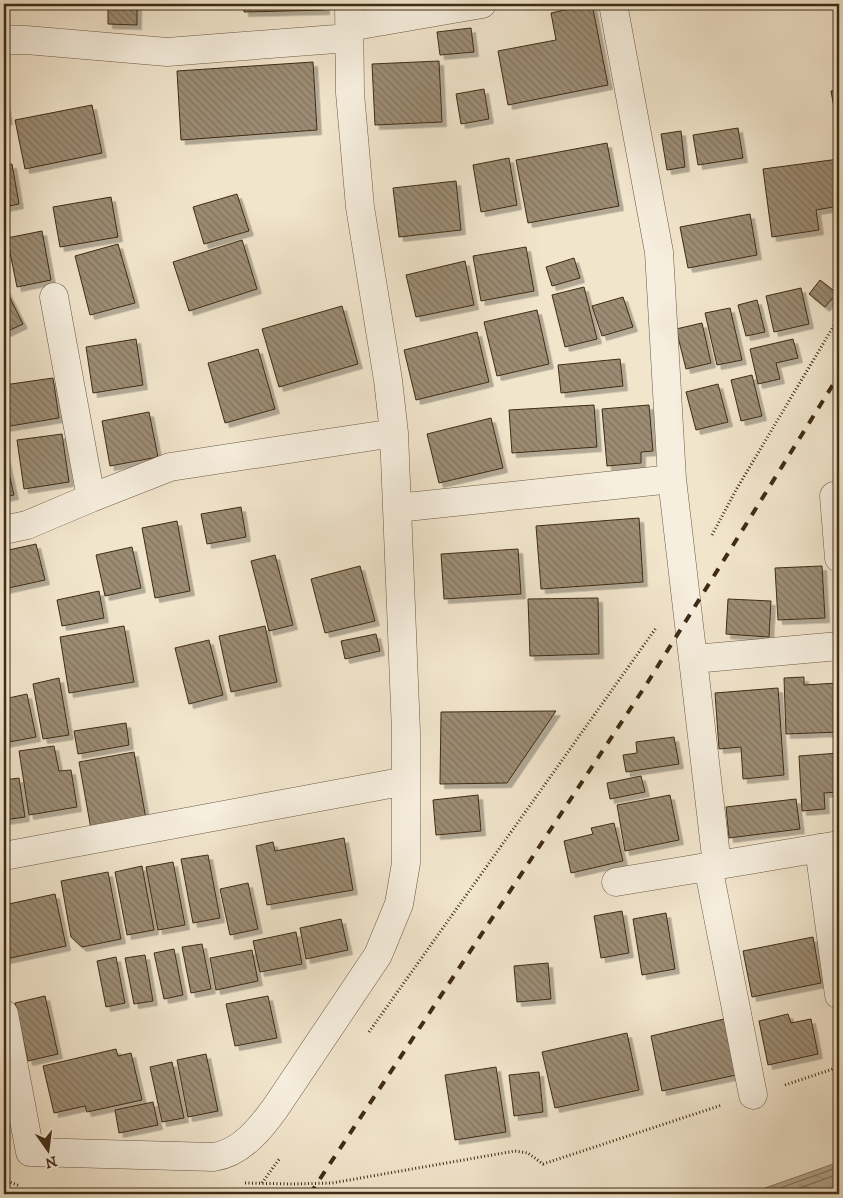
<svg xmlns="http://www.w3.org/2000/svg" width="843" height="1198" font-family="'IM FELL DW Pica',serif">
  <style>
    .water { fill: url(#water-ripples); stroke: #85755d }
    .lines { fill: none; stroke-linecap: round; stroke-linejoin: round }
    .shore { stroke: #7a6950; stroke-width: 1 }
    .building { fill: url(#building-back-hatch); stroke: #3f2c14; filter: url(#shadow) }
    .minor-casing { stroke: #6c5a42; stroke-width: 29 }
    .path { stroke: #3f2c14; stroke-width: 3; stroke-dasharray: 1 2.5; stroke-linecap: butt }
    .minor { stroke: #f6eede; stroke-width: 28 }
    .rail { stroke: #3f2c14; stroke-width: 4; stroke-dasharray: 9 9; stroke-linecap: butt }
  </style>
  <defs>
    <pattern id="water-ripples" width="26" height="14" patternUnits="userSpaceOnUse" patternTransform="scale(1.25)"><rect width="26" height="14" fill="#b4a68d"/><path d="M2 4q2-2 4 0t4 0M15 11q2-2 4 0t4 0" fill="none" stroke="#948772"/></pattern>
    <pattern id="building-back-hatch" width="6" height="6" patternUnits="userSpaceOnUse" patternTransform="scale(1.25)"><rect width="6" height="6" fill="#9c8c74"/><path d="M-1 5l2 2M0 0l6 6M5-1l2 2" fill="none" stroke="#81735e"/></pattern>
    <filter id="shadow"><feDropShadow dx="4.5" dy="4.5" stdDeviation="0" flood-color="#0004"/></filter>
  </defs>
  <rect width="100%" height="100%" fill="#f1e5cc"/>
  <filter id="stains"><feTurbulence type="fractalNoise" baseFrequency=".004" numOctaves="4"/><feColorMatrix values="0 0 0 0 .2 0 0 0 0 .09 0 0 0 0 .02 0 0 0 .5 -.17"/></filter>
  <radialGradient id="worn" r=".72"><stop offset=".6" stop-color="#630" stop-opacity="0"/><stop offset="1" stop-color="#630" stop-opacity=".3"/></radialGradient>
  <!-- water -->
  <path class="water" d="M 839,1162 L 839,1194 L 748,1194 Z"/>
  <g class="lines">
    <!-- shore -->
    <path class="shore" d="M 763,1194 L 839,1167
      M 782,1194 L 839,1174"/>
  </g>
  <!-- building -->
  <path class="building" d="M 108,4 L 137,4 L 137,25 L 108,24 Z
    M 244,4 L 325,4 L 325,10 L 244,12 Z
    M 592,4 L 608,85 L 508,105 L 498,51 L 556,40 L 551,13 Z
    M 471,28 L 474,52 L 440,55 L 437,32 Z
    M 439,61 L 442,122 L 375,125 L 372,64 Z
    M 313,62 L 317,130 L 181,140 L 177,71 Z
    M 484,89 L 489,119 L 461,124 L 456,94 Z
    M 839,89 L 839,130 L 838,130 L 831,91 Z
    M 4,95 L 8,120 L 4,121 Z
    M 92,105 L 102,153 L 25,169 L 15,120 Z
    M 738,128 L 743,158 L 698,165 L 693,135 Z
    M 681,131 L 685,167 L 667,170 L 661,134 Z
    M 607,143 L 619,206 L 528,223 L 516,160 Z
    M 509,158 L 517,205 L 481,212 L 473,165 Z
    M 839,159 L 839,206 L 816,210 L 819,230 L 772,237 L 763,169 Z
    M 12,164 L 19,204 L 4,207 L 4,165 Z
    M 456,181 L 461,230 L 399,237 L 393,188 Z
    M 237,194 L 249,231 L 204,244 L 193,207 Z
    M 111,197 L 118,237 L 60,247 L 53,207 Z
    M 750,214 L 757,255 L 688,268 L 680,227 Z
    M 42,231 L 51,280 L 17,287 L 7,238 Z
    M 242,240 L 257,289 L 189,311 L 173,262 Z
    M 118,244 L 135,303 L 90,315 L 75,256 Z
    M 526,247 L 534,291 L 481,301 L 473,256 Z
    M 574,258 L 580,278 L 552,286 L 546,267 Z
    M 465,261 L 474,305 L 416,317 L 406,275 Z
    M 820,280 L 837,293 L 825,307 L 809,294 Z
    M 4,286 L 23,324 L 4,333 Z
    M 584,287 L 597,339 L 565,347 L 552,295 Z
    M 801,288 L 809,324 L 774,332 L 766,296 Z
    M 623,297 L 633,327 L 602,336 L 592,306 Z
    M 757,300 L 765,332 L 746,336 L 738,305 Z
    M 342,306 L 358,364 L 279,387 L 262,329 Z
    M 730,308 L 742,360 L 717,365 L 705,313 Z
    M 537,310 L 549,364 L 497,376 L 484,322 Z
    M 702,323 L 711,363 L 686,369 L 676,329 Z
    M 477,332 L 489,382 L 416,400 L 404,350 Z
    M 136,339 L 143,385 L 93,393 L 86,347 Z
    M 793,339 L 798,358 L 776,363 L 780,379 L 758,384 L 750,349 Z
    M 258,349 L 275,409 L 225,423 L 208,363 Z
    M 620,359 L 623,386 L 561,393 L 558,365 Z
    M 752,375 L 762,416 L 741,421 L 731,380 Z
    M 53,378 L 59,418 L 4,427 L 4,385 Z
    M 718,384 L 728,422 L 696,430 L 686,392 Z
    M 594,405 L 597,447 L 512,453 L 509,410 Z
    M 649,405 L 653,451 L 641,452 L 641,463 L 607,466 L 602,409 Z
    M 149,412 L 158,457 L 110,466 L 102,421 Z
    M 491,418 L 503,468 L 439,483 L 427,434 Z
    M 62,434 L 69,482 L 24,489 L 17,440 Z
    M 4,451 L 14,495 L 4,497 Z
    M 241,507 L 246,537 L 207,544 L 201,514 Z
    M 639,518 L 643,582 L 541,589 L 536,526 Z
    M 177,521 L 190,591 L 155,598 L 142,528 Z
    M 36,544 L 45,580 L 4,589 L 4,551 Z
    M 132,547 L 141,588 L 105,596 L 96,555 Z
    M 518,549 L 521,594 L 444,599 L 441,554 Z
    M 275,555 L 293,625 L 269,631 L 251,561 Z
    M 360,566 L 375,621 L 325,633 L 311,579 Z
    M 822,566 L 825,618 L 778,620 L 775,568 Z
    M 99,591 L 104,618 L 62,626 L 57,600 Z
    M 598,598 L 599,654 L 530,656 L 528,599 Z
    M 728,599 L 771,601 L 769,637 L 726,634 Z
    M 124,626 L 134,682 L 69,693 L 60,637 Z
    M 265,626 L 277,682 L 231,692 L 219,636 Z
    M 376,634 L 380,651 L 345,659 L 341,641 Z
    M 209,640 L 223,695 L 189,704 L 175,648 Z
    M 804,677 L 804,685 L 838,683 L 839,732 L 786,734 L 784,678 Z
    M 59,678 L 69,735 L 43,739 L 33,684 Z
    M 778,688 L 784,775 L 743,779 L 741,747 L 719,749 L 715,693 Z
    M 27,694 L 36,737 L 4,743 L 4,699 Z
    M 556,711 L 507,783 L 440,784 L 441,712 Z
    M 126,723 L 129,745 L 78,754 L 74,731 Z
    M 674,737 L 679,764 L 626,772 L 623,755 L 637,753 L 636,742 Z
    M 54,746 L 59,771 L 71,770 L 77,807 L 29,815 L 19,751 Z
    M 134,752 L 146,819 L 91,829 L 79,762 Z
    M 839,753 L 839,792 L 824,793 L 825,809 L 802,811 L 799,756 Z
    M 641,776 L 645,792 L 610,799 L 607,783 Z
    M 19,778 L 25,817 L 4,820 L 4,780 Z
    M 478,795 L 481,831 L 436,835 L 433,800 Z
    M 670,795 L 679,840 L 625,851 L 617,805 Z
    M 796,799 L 800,829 L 729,838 L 726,807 Z
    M 614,823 L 623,861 L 571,873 L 564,841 L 593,834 L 591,828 Z
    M 344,838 L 353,890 L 267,905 L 256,846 L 273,842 L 275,851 Z
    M 208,855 L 220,918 L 193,923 L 181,859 Z
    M 173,862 L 185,925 L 158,930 L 146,867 Z
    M 142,866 L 154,930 L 127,935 L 115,872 Z
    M 108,872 L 121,939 L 82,947 L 71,937 L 61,881 Z
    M 248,883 L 258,929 L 230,935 L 220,889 Z
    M 55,894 L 66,946 L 6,959 L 4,946 L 4,905 Z
    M 622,911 L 629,953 L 601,958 L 594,916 Z
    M 666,913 L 675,969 L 642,975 L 633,919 Z
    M 341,919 L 348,950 L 306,959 L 300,928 Z
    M 296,932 L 302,964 L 260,972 L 253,941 Z
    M 813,937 L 821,983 L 752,997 L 743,951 Z
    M 202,944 L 211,989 L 191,993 L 182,947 Z
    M 174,949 L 183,995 L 164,999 L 154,953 Z
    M 252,950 L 258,981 L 216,990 L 210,958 Z
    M 145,955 L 153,1001 L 134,1004 L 125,958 Z
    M 116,957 L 125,1003 L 106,1007 L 97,961 Z
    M 548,963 L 551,999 L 517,1002 L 514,966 Z
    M 45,996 L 58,1054 L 28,1061 L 15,1003 Z
    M 268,996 L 277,1038 L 235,1046 L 226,1004 Z
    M 788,1014 L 791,1023 L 811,1019 L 818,1054 L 768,1065 L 759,1021 Z
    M 724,1019 L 736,1075 L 662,1091 L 651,1036 Z
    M 627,1033 L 639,1090 L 555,1108 L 542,1052 Z
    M 116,1049 L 118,1056 L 131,1053 L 142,1100 L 87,1112 L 85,1106 L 54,1113 L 43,1066 Z
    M 206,1054 L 218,1111 L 188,1117 L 177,1060 Z
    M 172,1062 L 184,1118 L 162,1122 L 150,1067 Z
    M 496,1067 L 506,1132 L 455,1140 L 445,1075 Z
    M 539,1072 L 543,1112 L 514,1116 L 509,1075 Z
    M 153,1102 L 158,1125 L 119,1133 L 115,1110 Z"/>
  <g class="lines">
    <defs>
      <path id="minor" d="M 613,4 L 659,252 L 672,479 L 717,865
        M 349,27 L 482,4
        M 4,40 L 26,40 L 167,52 L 349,38
        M 54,297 L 91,498
        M 834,496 L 839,558
        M 397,508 L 672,479
        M 4,530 L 27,525 L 91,498 L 170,467 L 394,433
        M 694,659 L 839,646
        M 819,848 L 839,995
        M 4,856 L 406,781
        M 708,866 L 753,1095
        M 616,882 L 839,845
        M 4,1014 L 30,1152 L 214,1157 C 241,1153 261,1128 276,1107 L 378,955 L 399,904 L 406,863 L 406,732 L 394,433 L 388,380 L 360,207 L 350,93 L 349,4"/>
    </defs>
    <!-- minor casing -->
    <use href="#minor" class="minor-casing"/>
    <!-- path -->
    <path class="path" d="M 712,535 L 736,490 L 839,317
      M 369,1032 L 656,628
      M 785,1085 L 839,1067
      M 4,1180 L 20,1186
      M 245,1183 L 293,1184 L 332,1183 L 515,1151 L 528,1153 L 543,1164 L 722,1105
      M 262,1183 L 280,1158"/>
    <!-- minor -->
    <use href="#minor" class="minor"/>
    <!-- rail -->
    <path class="rail" d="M 310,1194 L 646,685 L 839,375"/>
  </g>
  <!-- margin -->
  <rect width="843" height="1198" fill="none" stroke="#f1e5cc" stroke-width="20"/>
  <rect x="5" y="5" width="833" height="1188" fill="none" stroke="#3f2c14" stroke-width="2.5"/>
  <rect x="10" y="10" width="823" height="1178" fill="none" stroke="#3f2c14"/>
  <!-- north arrow -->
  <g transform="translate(48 1150) rotate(166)" stroke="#f6eede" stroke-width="4" paint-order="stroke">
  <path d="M0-4L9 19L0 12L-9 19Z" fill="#3f2c14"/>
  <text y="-8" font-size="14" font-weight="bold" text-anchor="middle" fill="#3f2c14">N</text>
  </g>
  <rect width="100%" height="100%" filter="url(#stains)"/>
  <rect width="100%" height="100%" fill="url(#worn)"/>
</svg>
